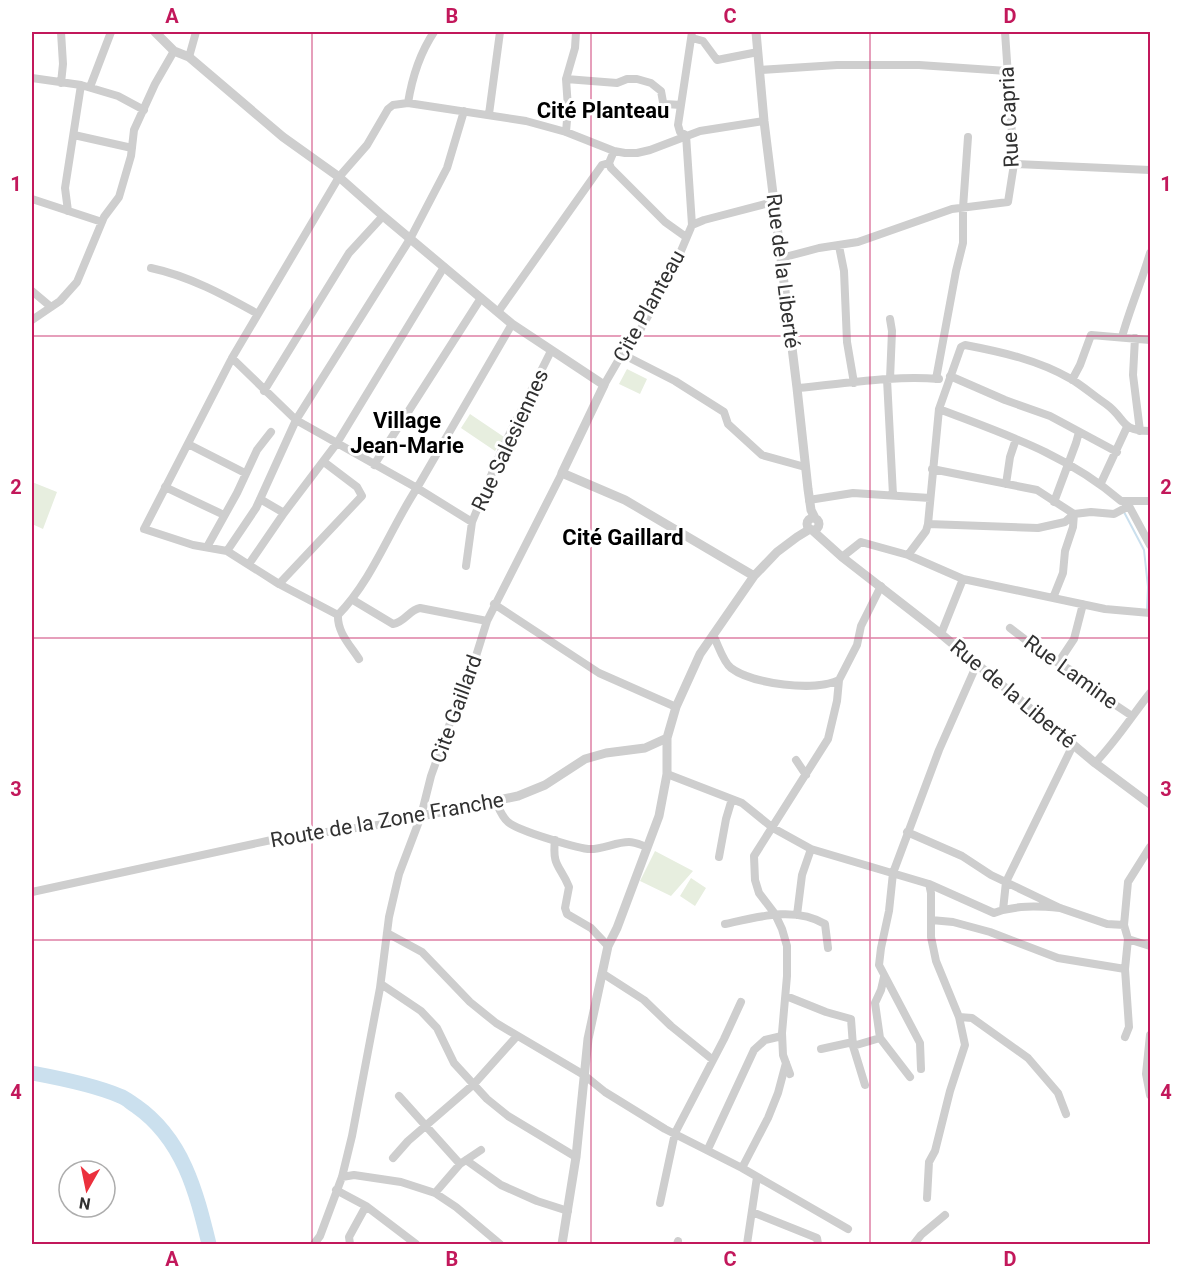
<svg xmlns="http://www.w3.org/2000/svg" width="1182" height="1276" font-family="Roboto,sans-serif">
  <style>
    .green { fill: #e7eedf }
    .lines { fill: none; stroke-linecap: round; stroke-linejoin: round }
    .stream { stroke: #cbe0ee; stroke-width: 2 }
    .river { stroke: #cbe0ee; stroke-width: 15 }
    .minor { stroke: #cecece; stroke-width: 8 }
    .tertiary { stroke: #cecece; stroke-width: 9 }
    .grid { fill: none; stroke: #c2185b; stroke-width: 1.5; stroke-opacity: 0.55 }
    .labels { text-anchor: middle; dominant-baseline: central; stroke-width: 6; stroke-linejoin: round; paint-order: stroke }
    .street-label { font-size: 21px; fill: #313131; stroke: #fff }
    .neighbourhood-label { font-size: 22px; font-weight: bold; fill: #000; stroke: #fff }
    .neatline { fill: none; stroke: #c2185b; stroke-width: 2 }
    .grid-label { font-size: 20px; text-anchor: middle; font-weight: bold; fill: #c2185b }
  </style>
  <rect width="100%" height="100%" fill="#fff"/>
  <!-- green -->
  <path class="green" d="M 627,369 L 647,379 L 640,394 L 619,384 Z
    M 470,414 L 504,437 L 495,451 L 461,428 Z
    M 32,482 L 57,492 L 43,529 L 32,524 Z
    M 655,851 L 693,871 L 671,896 L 640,881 Z
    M 691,878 L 706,888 L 695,906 L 680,896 Z"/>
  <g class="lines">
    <!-- stream -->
    <path class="stream" d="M 1124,512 L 1144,550 L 1148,587 L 1147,609"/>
    <!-- river -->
    <path class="river" d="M 32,1073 C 59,1078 95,1085 120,1096 C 126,1098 131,1103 136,1106 C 183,1139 196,1191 209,1244"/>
    <!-- minor -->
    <path class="minor" d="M 692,38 L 703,41 L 717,60 L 758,52
      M 189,57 L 196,32
      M 760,70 L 837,65 L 919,65 L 1007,71
      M 32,78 L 81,85 L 118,96 L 144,110
      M 566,79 L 617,83 L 627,79 L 637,79 L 651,83 L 661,91 L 663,102 L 665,104 L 681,105
      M 61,83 L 63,64 L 61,32
      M 90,87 L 111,32
      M 408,103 C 412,78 420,53 434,32
      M 489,114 L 500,32
      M 566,132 L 568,108 L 566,79 L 575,48 L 576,32
      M 74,135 L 132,148
      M 614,151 L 609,163 L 611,168 L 665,222 L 686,237
      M 1014,164 L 1150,170
      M 32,199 L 102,222
      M 68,211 L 65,188 L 81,85
      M 692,225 L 704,220 L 773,202
      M 839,246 L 844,271 L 847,342 L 854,383
      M 781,258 L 819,248 L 858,242 L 952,209 L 1008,202 L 1014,164 L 1005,32
      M 151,268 C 189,276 224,295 258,314
      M 32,291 L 51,307
      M 498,312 L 602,165 L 609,163
      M 890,319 L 892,331 L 890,379
      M 32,320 L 60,301 L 77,282 L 104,217 L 119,197 L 131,156 L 134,130 L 155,84 L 174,51
      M 1122,337 C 1130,308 1142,281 1150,253
      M 1135,338 L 1133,375 L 1140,431
      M 622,354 L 675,381 L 724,412 L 728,424 L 762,455 L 805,467
      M 232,358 L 296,420 L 417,488 L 472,522
      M 950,376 L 1005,400 L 1050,416 L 1117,452
      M 887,379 L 893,495
      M 936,379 L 956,271 L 963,243 L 963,208 L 968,137
      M 1072,380 L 1080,365 L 1091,335 L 1150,340
      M 604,385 L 622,354 L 639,332 L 670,277 L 692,225 L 686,135 L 680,132 L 678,125 L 692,32
      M 797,388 C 844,384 892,375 939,379
      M 264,391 L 349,253 L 383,216
      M 939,409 C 1004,434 1067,454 1121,501 L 1150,501
      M 188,444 L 245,473
      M 374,465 L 481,298
      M 932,469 L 1037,490 L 1074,514 L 1073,527 L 1065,551 L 1063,573 L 1053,598
      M 1101,483 L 1127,427
      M 1006,484 L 1010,457 L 1016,439
      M 165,487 L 224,515
      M 809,500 L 853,493 L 930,498
      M 1054,502 L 1076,443 L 1079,432
      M 1125,503 L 1129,506 L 1150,545
      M 284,513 L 337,443 L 444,267
      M 928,524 L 1038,528 L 1065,522 L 1074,514 L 1091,512 L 1114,514 L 1129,506
      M 207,547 L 237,493 L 257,450 L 271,432
      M 227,551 L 256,508 L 296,420 L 410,239 L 447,168 L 464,111
      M 908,555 L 926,531 L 928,524 L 939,409 L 961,347 L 965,345 C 1002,352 1038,360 1071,379 C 1083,386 1094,396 1106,404 C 1127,419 1119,431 1150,431
      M 842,557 L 861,542 L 908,555 L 963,579 L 1105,609 L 1150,613
      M 249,564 L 284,513 L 260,499
      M 466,566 L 472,522 L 502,449 L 551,351
      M 279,584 L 362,496 L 357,487 L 324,462
      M 353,600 L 393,624 C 405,622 409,610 420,608 L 487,621
      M 494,604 L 599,673 L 676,707
      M 338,615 L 279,584 L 227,551 L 193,545 L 144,529 L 232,358 L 339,177 L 367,145 L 388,109 L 393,105 L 408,103 L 526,121 L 566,132 L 614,151 L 625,153 L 637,153 L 650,150 L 700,131 L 764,121
      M 338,615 C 373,579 390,529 417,488 L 512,324
      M 338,615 C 337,632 350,645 359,659
      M 1010,628 L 1048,657 L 1079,675 L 1084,684 L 1132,716
      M 941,634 L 963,579
      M 713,635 C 718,644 723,662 731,668 C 752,684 815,692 839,680
      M 1058,663 L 1074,639 L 1083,604
      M 796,760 L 806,775
      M 1095,763 C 1117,740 1131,717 1150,693
      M 667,774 L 742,803 L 773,828 L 811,849 L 929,884 L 994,913 C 1015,905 1038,906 1060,908
      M 496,802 C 499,809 502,817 508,822 C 518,831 574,847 588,849 C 602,850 615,842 629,842 C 635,842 641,845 647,847
      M 907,832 L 962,856 L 991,875 L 1060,908 L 1107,924 L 1124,925
      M 555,840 C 552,867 560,865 569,887 L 565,908 L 567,914 L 591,928 L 608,946
      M 719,857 L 726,819 L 732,799
      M 32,892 L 276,839 L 399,822 L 421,816
      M 1003,910 L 1006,882 L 1073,745
      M 797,915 L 802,875 L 811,849
      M 931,920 L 953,922 L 990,932 L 1058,958 L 1125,969
      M 725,924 C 757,917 795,906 825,924 L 828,948
      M 387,933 L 422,952 L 470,1002 L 496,1023 L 584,1075 L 605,1092 L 665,1129 L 742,1168 L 768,1118 L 778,1093 L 786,1063
      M 1128,939 L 1150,946
      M 602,973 L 644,1000 L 671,1026 L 713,1060
      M 884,977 L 881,990 L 875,1003 L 880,1038 L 910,1077
      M 381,984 L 421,1011 L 437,1028 L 454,1063 L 487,1099 L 508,1116 L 576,1157
      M 786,996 L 826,1012 L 851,1019 L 853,1046 L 865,1085
      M 959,1017 L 972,1018 L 1028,1058 L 1058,1093 L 1066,1114
      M 1150,1035 L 1146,1074 L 1150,1095
      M 1125,1037 L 1129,1027 L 1125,969 L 1128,939 L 1124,925 L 1128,882 L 1150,847
      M 853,1046 L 880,1038
      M 821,1049 L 853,1042
      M 921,1069 L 920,1043 L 879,965 L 881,948 L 889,911 L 893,873 L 939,750 L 977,664
      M 790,1074 L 783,1055 L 782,1033 L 787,976 L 787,946 L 782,929 L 775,914 L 759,893 L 755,880 L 754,856 L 828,739 L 837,701 L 839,680 L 857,645 L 861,626 L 881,586
      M 399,1096 L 460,1164
      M 708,1149 L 754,1050 L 765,1040 L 782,1036
      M 393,1158 L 408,1141 L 474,1084 L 517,1036
      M 466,1160 L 501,1185 L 537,1201 L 568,1211
      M 742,1168 L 848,1229
      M 342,1177 L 354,1175 L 401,1182 L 435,1193 L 456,1207 L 500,1244
      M 336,1190 L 366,1206 L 416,1244
      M 435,1193 L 460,1164 L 481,1150
      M 927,1198 L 929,1162 L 935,1151 L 950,1091 L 965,1045 L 959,1017 L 936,961 L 931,937 L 931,893 L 929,884
      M 660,1203 L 675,1133 L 724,1039 L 741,1002
      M 752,1212 L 817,1238 L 818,1244
      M 314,1244 L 320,1236 L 342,1177 L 352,1136 L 380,988 L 389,917 L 399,874 L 421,816 L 431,776 L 450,723 L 471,672 L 487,621 L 562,473
      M 350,1244 L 349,1237 L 366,1206
      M 677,1244 L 678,1241
      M 747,1244 L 757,1177
      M 914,1244 L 921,1235 L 945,1215"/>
    <!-- tertiary -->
    <path class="tertiary" d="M 155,32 L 174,51 L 189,57 L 283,137 L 339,177 L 383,216 L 512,324 L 604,385 L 562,473 L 625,500 L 754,576
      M 756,32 L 764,121 L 797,388 L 808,489 L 811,510 L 815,518
      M807 524a6 6 0 1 1 12 0a6 6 0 1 1-12 0Z
      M 812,530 L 842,557 L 941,634 L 1095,763 L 1150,804
      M 421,816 L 518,796 L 545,785 L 585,759 L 606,753 L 645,748 L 667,738
      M 562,1244 L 576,1157 L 588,1039 L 608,946 L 617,928 L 659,816 L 667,774 L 667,738 L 676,707 L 700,654 L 754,576 L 777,552 L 797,537 L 810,529"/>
  </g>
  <!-- grid -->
  <path class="grid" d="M 312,32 L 312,1244M 591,32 L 591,1244M 870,32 L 870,1244M 32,336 L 1150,336M 32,638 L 1150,638M 32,940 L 1150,940"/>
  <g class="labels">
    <!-- street labels -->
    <g class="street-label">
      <text transform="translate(1009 117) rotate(-93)">Rue Capria</text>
      <text transform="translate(783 271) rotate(83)">Rue de la Liberté</text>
      <text transform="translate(649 306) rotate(-61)">Cite Planteau</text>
      <text transform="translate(510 440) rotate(-65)">Rue Salesiennes</text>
      <text transform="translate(1071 672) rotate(36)">Rue Lamine</text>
      <text transform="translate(1013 694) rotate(40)">Rue de la Liberté</text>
      <text transform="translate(456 709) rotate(-70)">Cite Gaillard</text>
      <text transform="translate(387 820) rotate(-10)">Route de la Zone Franche</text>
    </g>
    <!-- neighbourhood labels -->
    <g class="neighbourhood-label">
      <text x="603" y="110">Cité Planteau</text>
      <text x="407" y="420">Village<tspan x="407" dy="25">Jean-Marie</tspan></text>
      <text x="623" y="537">Cité Gaillard</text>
    </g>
  </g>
  <!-- border -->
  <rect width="1182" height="1276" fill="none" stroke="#ffffff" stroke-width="66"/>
  <!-- north arrow -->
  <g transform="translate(87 1189) rotate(189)"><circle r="28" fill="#ffffff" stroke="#adadad" stroke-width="1.5"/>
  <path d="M0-4.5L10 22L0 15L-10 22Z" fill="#eb303d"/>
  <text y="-9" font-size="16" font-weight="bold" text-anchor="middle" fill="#313131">N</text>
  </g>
  <rect x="33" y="33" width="1116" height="1210" class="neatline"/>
  <g class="grid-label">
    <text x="172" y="23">A</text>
    <text x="452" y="23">B</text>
    <text x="730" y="23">C</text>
    <text x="1010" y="23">D</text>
    <text x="16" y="191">1</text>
    <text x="1166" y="191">1</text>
    <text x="16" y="494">2</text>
    <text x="1166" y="494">2</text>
    <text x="16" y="796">3</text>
    <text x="1166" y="796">3</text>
    <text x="16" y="1099">4</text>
    <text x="1166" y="1099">4</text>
    <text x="172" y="1266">A</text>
    <text x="452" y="1266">B</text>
    <text x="730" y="1266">C</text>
    <text x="1010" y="1266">D</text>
  </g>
</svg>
